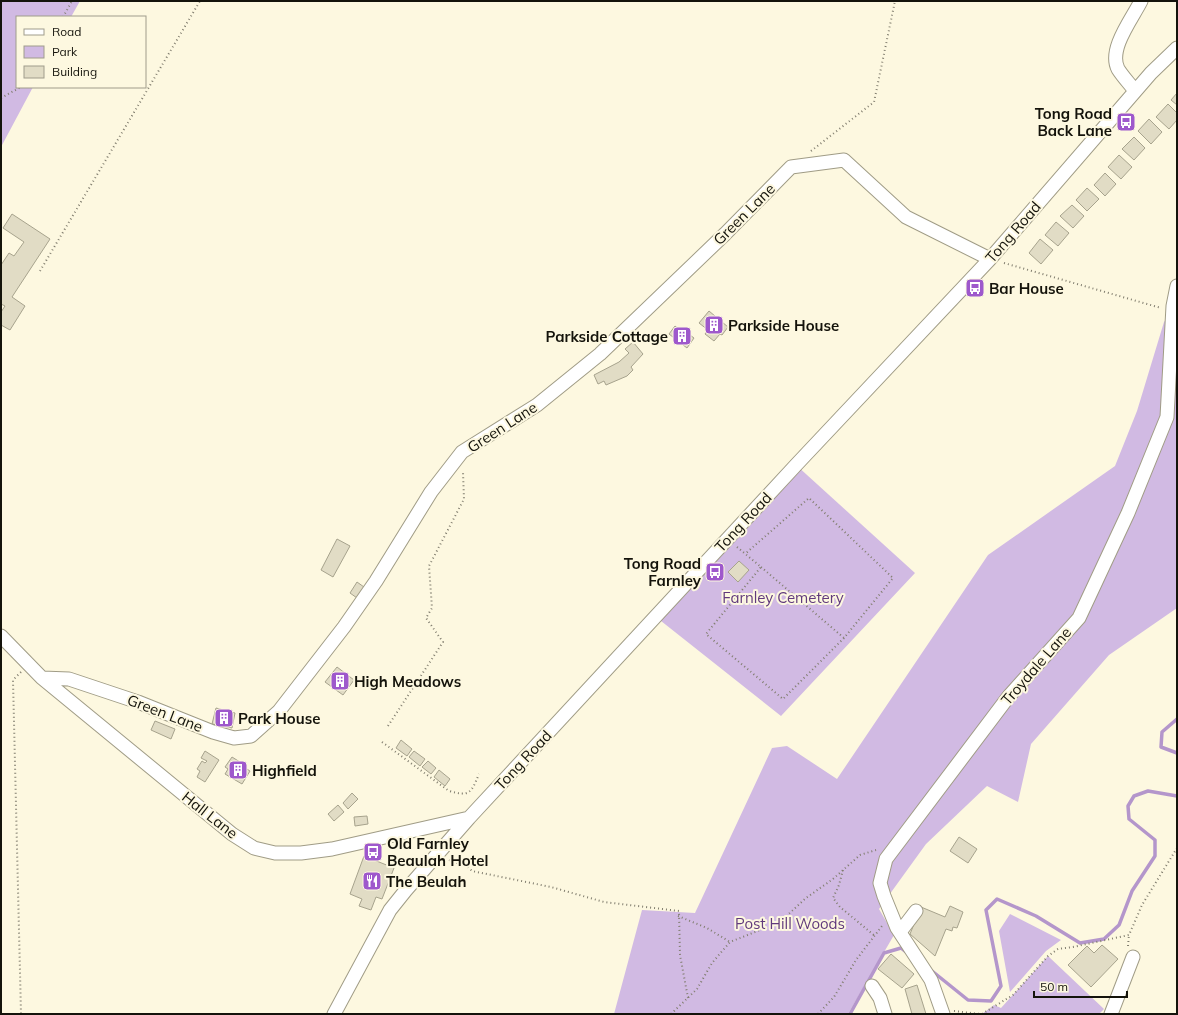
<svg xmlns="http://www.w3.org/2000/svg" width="1178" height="1015" font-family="Mulish,sans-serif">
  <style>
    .green { fill: #d1bae3 }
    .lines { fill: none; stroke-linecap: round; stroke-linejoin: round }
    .stream { stroke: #b496cb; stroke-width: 3.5 }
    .building { fill: #e1dcc5; stroke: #a7a38d }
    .minor-casing { stroke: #a09c86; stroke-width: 15 }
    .path { stroke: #807d6e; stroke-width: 2; stroke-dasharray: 1 3; stroke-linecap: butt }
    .minor { stroke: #fff; stroke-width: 13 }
    .labels { text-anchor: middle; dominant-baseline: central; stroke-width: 4; stroke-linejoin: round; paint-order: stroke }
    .poi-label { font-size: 15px; font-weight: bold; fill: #14130b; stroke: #fdf8e0; text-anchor: start }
    .street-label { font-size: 15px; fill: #14130b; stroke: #fdf8e0 }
    .park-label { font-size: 15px; fill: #613a7c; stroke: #fdf8e0 }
  </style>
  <rect width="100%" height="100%" fill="#fdf8e0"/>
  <!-- green -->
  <path class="green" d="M 1,1 L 80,1 L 71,17 L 17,17 L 17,87 L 33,87 L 1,147 Z
    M 1177,286 L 1177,608 L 1109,655 L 1031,744 L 1018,802 L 987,786 L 926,844 L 879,909 L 894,935 L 848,1014 L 614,1014 L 642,910 L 695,913 L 772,748 L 787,746 L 837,779 L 988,555 L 1115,466 L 1137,411 L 1164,322 L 1172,311 Z
    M 796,465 L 915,573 L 781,716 L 656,617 Z
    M 1010,914 L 1061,940 L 1046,951 L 1010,992 L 999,931 Z
    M 1048,956 L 1104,1009 L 1099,1014 L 982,1014 L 994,1005 L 1001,1008 Z"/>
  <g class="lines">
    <!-- stream -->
    <path class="stream" d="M 1177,719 L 1162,732 L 1161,747 L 1177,753
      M 932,971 L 968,1000 L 991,1001 L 1001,986 L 986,910 L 997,899 L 1036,916 L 1080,943 L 1104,939 L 1119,925 L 1132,891 L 1155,856 L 1155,840 L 1129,819 L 1128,806 L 1134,796 L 1148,791 L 1177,796
      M 850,1014 L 884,953 L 901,948 L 906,952"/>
  </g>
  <!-- building -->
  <path class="building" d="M 1177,93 L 1177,105 L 1171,100 Z
    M 1168,104 L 1177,113 L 1177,120 L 1169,129 L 1156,117 Z
    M 1149,119 L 1162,132 L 1151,144 L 1138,131 Z
    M 1134,137 L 1145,148 L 1134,160 L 1122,149 Z
    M 1119,155 L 1132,167 L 1121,179 L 1108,167 Z
    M 1105,173 L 1116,184 L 1105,196 L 1094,185 Z
    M 1087,188 L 1099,199 L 1087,211 L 1076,200 Z
    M 1072,205 L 1084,216 L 1073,228 L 1060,216 Z
    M 12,214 L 50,239 L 12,297 L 25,306 L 10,330 L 1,325 L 1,312 L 5,306 L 1,304 L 1,265 L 9,253 L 14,256 L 24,242 L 3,228 Z
    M 1056,222 L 1069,233 L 1058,246 L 1045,235 Z
    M 1040,239 L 1053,250 L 1041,264 L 1029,253 Z
    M 709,311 L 728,327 L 722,335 L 720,334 L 714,341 L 705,334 L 708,330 L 699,323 Z
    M 675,326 L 685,334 L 686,332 L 694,338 L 687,348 L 669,334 Z
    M 633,342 L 643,354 L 631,367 L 633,370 L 627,376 L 606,385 L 604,381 L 598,384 L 594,375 L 619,362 L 629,353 L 625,349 Z
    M 337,539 L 350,546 L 333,577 L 321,570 Z
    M 739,561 L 749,570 L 738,582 L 728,572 Z
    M 357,582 L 364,587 L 357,598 L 350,593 Z
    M 337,667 L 354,680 L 343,695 L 325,682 Z
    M 216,708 L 235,713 L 232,728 L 212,724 Z
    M 155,721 L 175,729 L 171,739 L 151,730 Z
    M 401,740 L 412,749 L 407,756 L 396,748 Z
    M 205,751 L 219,760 L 205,782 L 197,777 L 200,771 L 197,769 L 202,761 L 205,763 L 207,761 L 201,758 Z
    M 414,751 L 425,759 L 420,766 L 409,757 Z
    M 232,757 L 240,762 L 239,764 L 250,771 L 242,784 L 225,774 L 228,769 L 225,767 Z
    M 428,761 L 436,768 L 431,774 L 422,767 Z
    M 439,770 L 450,779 L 445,786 L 434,777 Z
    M 352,793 L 358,799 L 348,809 L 343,803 Z
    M 338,805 L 344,812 L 334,821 L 328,814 Z
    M 367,816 L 368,824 L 355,826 L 354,817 Z
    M 959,837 L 977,849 L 968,863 L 950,851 Z
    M 364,856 L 394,868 L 382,899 L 376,897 L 371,910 L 359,906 L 362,899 L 350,894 Z
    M 950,906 L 963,912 L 957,928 L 953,927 L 952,931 L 946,929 L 935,956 L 910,934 L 921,907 L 945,917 Z
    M 1102,945 L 1118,959 L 1091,987 L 1068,965 L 1087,946 L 1094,953 Z
    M 891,954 L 914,974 L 902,988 L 878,969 Z
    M 917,985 L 926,1014 L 912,1014 L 905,989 Z"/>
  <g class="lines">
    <defs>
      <path id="minor" d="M 1135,91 C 1130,84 1123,77 1118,69 C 1108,49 1132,19 1141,1
        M 1,636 L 42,678 L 232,834 L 254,848 L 275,853 L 301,853 L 332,849 L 469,818
        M 42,678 L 69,679 L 138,702 L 213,732 L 234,738 L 251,736 L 279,711 L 344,627 L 376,581 L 431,492 L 462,452 L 537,405 L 600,354 L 725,234 L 791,167 L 844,160 L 906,217 L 990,259
        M 900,932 L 916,911
        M 872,986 L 880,998 L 885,1014
        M 334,1014 L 390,910 L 406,890 L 469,818 L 796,465 L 990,259 L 1151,73 L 1177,48
        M 943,1014 L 931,980 L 897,928 L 884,896 L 880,883 L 886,859 L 1009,696 L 1079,618 L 1128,513 L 1167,417 L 1173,306 L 1177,286
        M 1111,1014 L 1133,957"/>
    </defs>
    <!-- minor casing -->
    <use href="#minor" class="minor-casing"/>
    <!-- path -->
    <path class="path" d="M 63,17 L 72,1
      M 1,98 L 21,87
      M 811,151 L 874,102 L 895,1
      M 1004,263 L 1161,308
      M 40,271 L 200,1
      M 737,547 L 761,567 L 706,634 L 783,699 L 844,638 L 893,578 L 809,498 L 745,554
      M 761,567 L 844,638
      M 21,672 L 13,680 L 21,1014
      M 388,726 L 443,642 L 426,618 L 432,608 L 429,566 L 464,499 L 463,472
      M 382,742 L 449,791 C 470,797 471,793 479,774
      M 449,860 L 468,867 L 472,871 L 551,887 L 604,902 L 679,911 L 680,955 L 688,998
      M 843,870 L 839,885 L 833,898 L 840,907 L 875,936
      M 678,916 L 707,928 L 730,942
      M 1128,946 L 1129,935
      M 954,1011 L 980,1014
      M 671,1014 L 697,989 L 712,963 L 730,942 L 780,922 L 806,898 L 833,879 L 860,855 L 876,850
      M 818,1014 L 834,997 L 856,960 L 882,926
      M 982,1014 L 1013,995 L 1048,956 L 1058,949 L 1073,947 L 1129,935 L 1142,905 L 1177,848"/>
    <!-- minor -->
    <use href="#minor" class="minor"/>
  </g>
  <!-- icons -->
  <defs>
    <symbol id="bus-square" viewBox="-11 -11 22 22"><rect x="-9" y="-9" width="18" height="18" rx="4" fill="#9e58cc" stroke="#fdf8e0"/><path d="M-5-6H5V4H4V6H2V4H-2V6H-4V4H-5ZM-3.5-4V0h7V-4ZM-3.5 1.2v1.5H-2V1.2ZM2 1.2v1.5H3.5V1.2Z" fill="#fff"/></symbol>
    <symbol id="building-square" viewBox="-11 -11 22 22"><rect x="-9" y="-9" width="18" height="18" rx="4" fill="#9e58cc" stroke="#fdf8e0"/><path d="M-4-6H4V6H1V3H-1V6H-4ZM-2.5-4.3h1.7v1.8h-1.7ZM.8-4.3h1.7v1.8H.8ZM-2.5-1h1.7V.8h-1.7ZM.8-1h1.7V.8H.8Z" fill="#fff"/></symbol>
    <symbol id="restaurant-square" viewBox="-11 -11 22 22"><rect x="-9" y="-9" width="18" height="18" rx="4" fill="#9e58cc" stroke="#fdf8e0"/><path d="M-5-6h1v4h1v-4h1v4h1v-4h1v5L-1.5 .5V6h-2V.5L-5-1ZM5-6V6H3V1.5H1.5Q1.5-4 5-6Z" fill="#fff"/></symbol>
  </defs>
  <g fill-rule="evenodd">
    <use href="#bus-square" x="1115" y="111" width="22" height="22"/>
    <use href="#bus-square" x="964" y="277" width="22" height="22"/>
    <use href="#building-square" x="703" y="314" width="22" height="22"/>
    <use href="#building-square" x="671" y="325" width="22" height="22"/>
    <use href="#bus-square" x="704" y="561" width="22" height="22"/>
    <use href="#building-square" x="329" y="670" width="22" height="22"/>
    <use href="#building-square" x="213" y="707" width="22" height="22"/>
    <use href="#building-square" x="227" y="759" width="22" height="22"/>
    <use href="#bus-square" x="362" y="841" width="22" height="22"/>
    <use href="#restaurant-square" x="361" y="870" width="22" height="22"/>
  </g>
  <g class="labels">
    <!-- poi labels -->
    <g class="poi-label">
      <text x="1112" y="113" text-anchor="end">Tong Road<tspan x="1112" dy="17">Back Lane</tspan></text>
      <text x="989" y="288">Bar House</text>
      <text x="728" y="325">Parkside House</text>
      <text x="668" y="336" text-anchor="end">Parkside Cottage</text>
      <text x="701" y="563" text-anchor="end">Tong Road<tspan x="701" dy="17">Farnley</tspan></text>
      <text x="354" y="681">High Meadows</text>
      <text x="238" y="718">Park House</text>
      <text x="252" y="770">Highfield</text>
      <text x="387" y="843">Old Farnley<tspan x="387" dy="17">Beaulah Hotel</tspan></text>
      <text x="386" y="881">The Beulah</text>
    </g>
    <!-- street labels -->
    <g class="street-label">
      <text transform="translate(744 214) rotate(-45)">Green Lane</text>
      <text transform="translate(1013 232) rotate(-49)">Tong Road</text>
      <text transform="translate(502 427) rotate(-33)">Green Lane</text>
      <text transform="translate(743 522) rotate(-47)">Tong Road</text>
      <text transform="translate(1036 666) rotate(-49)">Troydale Lane</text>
      <text transform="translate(165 713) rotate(21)">Green Lane</text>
      <text transform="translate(523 760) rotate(-47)">Tong Road</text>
      <text transform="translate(210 815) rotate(38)">Hall Lane</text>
    </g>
    <!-- park labels -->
    <g class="park-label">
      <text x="783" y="597">Farnley Cemetery</text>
      <text x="790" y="923">Post Hill Woods</text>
    </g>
  </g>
  <!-- border -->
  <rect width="1178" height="1015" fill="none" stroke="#14130b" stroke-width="4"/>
  <!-- legend -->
  <rect x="16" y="16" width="130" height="72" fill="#fdf8e0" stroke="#a09c8b"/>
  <rect x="24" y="29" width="20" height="6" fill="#ffffff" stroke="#a09c8b"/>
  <text x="52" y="36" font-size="12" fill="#14130b">Road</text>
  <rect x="24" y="46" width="20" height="12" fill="#d1bae3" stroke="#a09c8b"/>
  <text x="52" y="56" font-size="12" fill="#14130b">Park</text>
  <rect x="24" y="66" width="20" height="12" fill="#e1dcc5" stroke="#a09c8b"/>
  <text x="52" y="76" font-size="12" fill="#14130b">Building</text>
  <!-- scale -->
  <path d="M1034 991v6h93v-6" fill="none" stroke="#14130b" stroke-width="2"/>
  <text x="1040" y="991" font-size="12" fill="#14130b" stroke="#fdf8e0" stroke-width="3" paint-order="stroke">50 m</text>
</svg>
